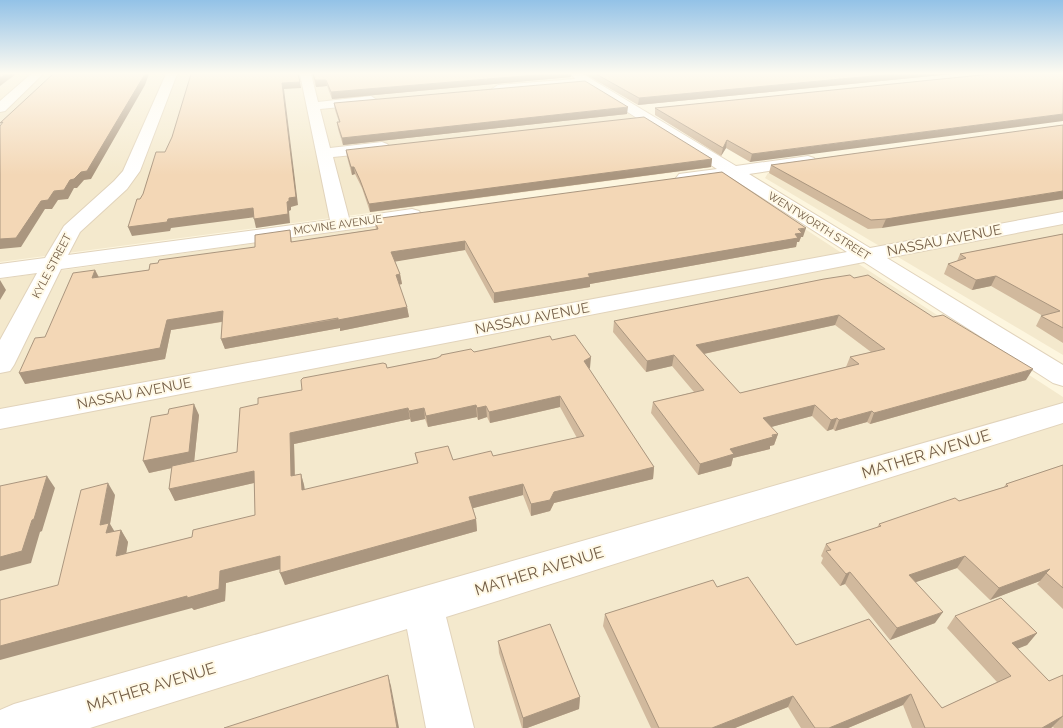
<svg xmlns="http://www.w3.org/2000/svg" width="1063" height="728" font-family="Raleway,sans-serif">
  <style>
    .residential { fill: #f4e9cd }
    .lines { fill: none; stroke-linecap: round; stroke-linejoin: round }
    .minor-casing { stroke: #e1d3bb; stroke-width: 2 }
    .minor { fill: #fff; fill-rule: evenodd }
    .wall { fill: #d1b99d; fill-rule: evenodd }
    .shaded-wall { fill: #aa967f }
    .building { fill: #f3d7b6; stroke: #aa967f; fill-rule: evenodd }
    .labels { text-anchor: middle; dominant-baseline: central; stroke-width: 4; stroke-linejoin: round; paint-order: stroke }
    .far-street-label { font-size: 11px; fill: #735d46; stroke: #fff9e6 }
    .street-label { font-size: 14px; fill: #735d46; stroke: #fff9e6 }
    .near-street-label { font-size: 16px; fill: #735d46; stroke: #fff9e6 }
  </style>
  <rect width="100%" height="100%" fill="#fdf6df"/>
  <!-- residential -->
  <path class="residential" d="M 0,74 L 565,74 L 711,166 L 707,168 L 0,262 Z
    M 1063,131 L 1063,355 L 765,178 L 768,173 Z
    M 725,177 L 1063,397 L 1063,728 L 0,728 L 0,279 Z"/>
  <g class="lines">
    <defs>
      <path id="minor" d="M 31,74 L 43,74 L 5,111 L 0,112 L 0,101 Z
        M 166,74 L 177,74 L 140,171 L 127,189 L 80,232 L 68,255 L 330,220 L 300,74 L 311,74 L 318,102 L 371,96 L 377,100 L 371,104 L 320,109 L 330,148 L 382,142 L 387,144 L 390,147 L 387,150 L 382,152 L 333,157 L 349,218 L 412,209 L 419,211 L 422,215 L 419,219 L 412,221 L 61,269 L 14,365 L 10,371 L 0,373 L 0,340 L 37,273 L 0,278 L 0,264 L 45,258 L 64,226 L 114,181 L 123,171 Z
        M 571,74 L 583,74 L 736,166 L 808,156 L 814,158 L 816,161 L 814,164 L 749,174 L 870,248 L 1063,212 L 1063,224 L 887,258 L 1063,365 L 1063,386 L 1053,383 L 864,262 L 0,429 L 0,409 L 847,252 L 730,177 L 685,183 L 679,182 L 676,178 L 679,174 L 717,169 L 585,85 L 498,93 L 492,89 L 498,85 L 575,79 Z
        M 1063,403 L 1063,423 L 446,617 L 474,728 L 426,728 L 407,629 L 90,728 L 0,728 L 0,710 L 14,704 Z"/>
    </defs>
    <!-- minor casing -->
    <use href="#minor" class="minor-casing"/>
    <!-- minor -->
    <use href="#minor" class="minor"/>
  </g>
  <!-- wall -->
  <path class="wall" d="M 312,74 L 571,74 L 571,77 L 332,99 L 327,86 L 316,87 Z
    M 585,74 L 952,74 L 638,105 Z
    M 991,74 L 750,162 L 726,148 L 721,156 L 655,115 L 655,108 Z
    M 334,103 L 627,114 L 343,145 L 338,129 L 337,122 L 339,122 L 335,110 Z
    M 1063,125 L 882,228 L 868,229 L 769,173 L 771,165 Z
    M 346,150 L 712,159 L 711,167 L 370,212 L 362,188 L 355,174 L 352,175 L 347,157 Z
    M 374,219 L 803,237 L 801,237 L 799,242 L 797,242 L 796,247 L 590,284 L 590,287 L 494,303 L 465,250 L 395,261 L 400,274 L 402,284 L 399,285 L 407,307 L 409,317 L 340,331 L 340,328 L 225,349 L 221,339 L 222,322 L 171,330 L 165,359 L 25,384 L 45,337 L 95,270 L 99,277 L 149,270 L 255,247 L 290,230 L 292,242 L 376,229 Z
    M 1063,234 L 1063,343 L 1036,326 L 1041,316 L 1043,316 L 991,286 L 972,290 L 944,274 L 948,264 L 957,261 L 960,254 Z
    M 824,279 L 1026,380 L 870,424 L 867,422 L 835,431 L 833,429 L 827,431 L 812,416 L 771,427 L 778,434 L 774,445 L 770,446 L 770,449 L 733,458 L 731,466 L 698,475 L 651,413 L 653,402 L 694,392 L 672,366 L 646,372 L 613,332 L 614,321 ZM 835,325 L 871,352 L 850,357 L 846,367 L 740,393 L 704,354 Z
    M 552,340 L 590,368 L 589,369 L 654,467 L 653,479 L 554,503 L 550,511 L 531,516 L 523,495 L 473,508 L 476,519 L 477,531 L 285,585 L 280,569 L 226,583 L 225,601 L 194,610 L 192,608 L 58,585 L 115,495 L 110,524 L 114,531 L 121,530 L 128,542 L 126,553 L 192,537 L 255,515 L 254,483 L 175,501 L 169,489 L 172,468 L 149,473 L 199,415 L 194,462 L 237,452 L 258,404 L 302,390 L 387,368 L 437,358 L 441,357 L 441,355 L 474,352 ZM 560,407 L 577,438 L 493,456 L 453,460 L 415,453 L 417,463 L 305,490 L 304,485 L 301,474 L 295,475 L 294,444 L 410,419 L 411,422 L 425,419 L 428,427 L 477,417 L 478,420 L 487,417 L 490,423 Z
    M 1063,465 L 1063,609 L 1037,584 L 1040,581 L 990,600 L 957,568 L 915,582 L 935,623 L 890,640 L 845,584 L 840,586 L 821,563 L 823,558 L 821,556 L 826,544 L 877,528 L 879,524 L 959,501 L 1004,487 L 1006,484 Z
    M 717,587 L 796,645 L 869,619 L 942,708 L 997,682 L 947,628 L 955,616 L 1037,633 L 1027,645 L 1017,648 L 1049,681 L 1063,675 L 1063,728 L 1054,728 L 1053,727 L 1051,728 L 912,728 L 903,705 L 848,728 L 801,728 L 788,707 L 735,728 L 651,728 L 603,626 L 605,614 Z
    M 498,641 L 580,697 L 579,709 L 527,728 L 522,728 L 499,653 Z"/>
  <!-- shaded-wall -->
  <path class="shaded-wall" d="M 6,74 L 16,74 L 0,86 L 0,78 Z
    M 145,74 L 149,74 L 145,85 L 91,179 L 84,180 L 77,188 L 74,188 L 68,199 L 58,200 L 52,209 L 45,209 L 21,247 L 0,249 L 0,239 L 41,201 L 70,180 Z
    M 548,74 L 571,74 L 571,77 L 332,99 L 331,92 Z
    M 894,74 L 952,74 L 638,105 L 639,98 Z
    M 315,80 L 326,80 L 327,86 L 316,87 Z
    M 300,82 L 301,88 L 284,89 L 298,205 L 291,207 L 291,210 L 289,211 L 290,223 L 256,228 L 254,219 L 287,202 L 282,83 Z
    M 628,107 L 627,114 L 343,145 L 342,138 Z
    M 1063,114 L 1063,121 L 750,162 L 752,154 Z
    M 727,140 L 726,148 L 721,156 L 723,148 Z
    M 712,159 L 711,167 L 370,212 L 369,204 Z
    M 351,167 L 354,167 L 355,174 L 352,175 Z
    M 1063,191 L 1063,199 L 882,228 L 886,219 Z
    M 253,208 L 256,217 L 171,228 L 170,231 L 132,236 L 128,227 L 168,219 Z
    M 806,228 L 803,237 L 801,237 L 799,242 L 797,242 L 796,247 L 590,284 L 590,287 L 494,303 L 494,293 L 588,274 Z
    M 465,241 L 465,250 L 393,262 L 391,252 Z
    M 95,270 L 100,280 L 92,278 Z
    M 400,274 L 402,284 L 397,285 L 396,275 Z
    M 996,276 L 991,286 L 972,290 L 976,280 Z
    M 0,280 L 6,290 L 0,300 Z
    M 407,307 L 409,317 L 340,331 L 340,328 L 225,349 L 221,339 Z
    M 223,311 L 226,321 L 171,330 L 165,359 L 25,384 L 19,373 L 167,320 Z
    M 839,315 L 835,325 L 694,356 L 696,345 Z
    M 674,355 L 672,366 L 646,372 L 647,361 Z
    M 591,357 L 590,368 L 584,372 L 584,361 Z
    M 1033,369 L 1026,380 L 870,424 L 874,413 Z
    M 560,396 L 560,407 L 490,423 L 489,412 Z
    M 194,404 L 199,415 L 194,463 L 149,473 L 143,461 Z
    M 476,405 L 477,417 L 428,427 L 426,416 Z
    M 815,405 L 812,416 L 760,430 L 763,418 Z
    M 486,406 L 487,417 L 478,420 L 477,408 Z
    M 408,408 L 410,419 L 294,444 L 295,488 L 291,476 L 290,433 Z
    M 424,408 L 425,419 L 411,422 L 409,411 Z
    M 872,411 L 867,422 L 835,431 L 839,420 Z
    M 837,418 L 833,429 L 827,431 L 831,420 Z
    M 778,434 L 774,445 L 770,446 L 770,449 L 733,458 L 731,466 L 698,475 L 700,464 L 730,449 Z
    M 654,467 L 653,479 L 554,503 L 550,511 L 531,516 L 531,504 L 554,492 Z
    M 254,471 L 258,482 L 175,501 L 169,489 Z
    M 301,474 L 304,485 L 306,502 L 302,490 Z
    M 47,476 L 55,488 L 42,531 L 40,532 L 31,563 L 0,571 L 0,557 L 32,520 Z
    M 108,483 L 115,495 L 110,524 L 116,534 L 108,536 L 100,525 Z
    M 523,484 L 523,495 L 470,509 L 469,497 Z
    M 476,519 L 477,531 L 285,585 L 280,573 Z
    M 121,530 L 128,542 L 124,568 L 116,556 Z
    M 280,556 L 284,568 L 226,583 L 225,601 L 194,610 L 192,608 L 0,660 L 0,646 L 220,571 Z
    M 965,556 L 957,568 L 902,587 L 909,575 Z
    M 1050,569 L 1040,581 L 990,600 L 999,588 Z
    M 850,572 L 845,584 L 840,586 L 846,574 Z
    M 943,612 L 935,623 L 890,640 L 897,628 Z
    M 1037,633 L 1027,645 L 1002,655 L 1012,643 Z
    M 388,675 L 391,686 L 399,728 L 397,728 Z
    M 911,694 L 903,705 L 848,728 L 829,728 Z
    M 793,696 L 788,707 L 735,728 L 712,728 Z
    M 580,697 L 579,709 L 527,728 L 523,728 L 523,718 Z
    M 1063,716 L 1051,728 L 1042,728 Z"/>
  <!-- building -->
  <path class="building" d="M 0,74 L 6,74 L 0,78 Z
    M 53,74 L 145,74 L 87,171 L 81,172 L 74,179 L 70,180 L 64,190 L 54,191 L 48,200 L 41,201 L 16,238 L 0,239 L 0,126 L 3,122 L 0,123 Z
    M 191,74 L 298,74 L 300,82 L 282,83 L 296,197 L 289,198 L 289,201 L 287,202 L 288,214 L 254,219 L 253,208 L 168,219 L 167,222 L 128,227 L 137,199 L 140,199 L 143,194 L 156,152 L 165,152 L 172,137 Z
    M 313,74 L 548,74 L 331,92 L 326,80 L 315,80 Z
    M 596,74 L 894,74 L 639,98 Z
    M 991,74 L 1063,74 L 1063,114 L 752,154 L 727,140 L 723,148 L 655,108 Z
    M 585,81 L 628,107 L 342,138 L 337,122 L 340,122 L 334,103 Z
    M 644,117 L 712,159 L 369,204 L 360,180 L 354,167 L 351,167 L 346,150 Z
    M 1063,125 L 1063,191 L 886,219 L 871,220 L 771,165 Z
    M 722,172 L 806,228 L 798,229 L 802,233 L 795,234 L 798,238 L 588,274 L 590,277 L 494,293 L 465,241 L 391,252 L 400,274 L 396,275 L 407,307 L 338,320 L 338,318 L 221,339 L 223,311 L 167,320 L 160,348 L 19,373 L 35,338 L 45,337 L 73,273 L 95,270 L 92,278 L 149,270 L 150,264 L 158,263 L 159,260 L 255,247 L 255,235 L 290,230 L 291,242 L 378,229 L 374,219 Z
    M 1063,234 L 1063,328 L 1041,316 L 1060,311 L 996,276 L 976,280 L 948,264 L 966,258 L 960,254 Z
    M 850,275 L 854,278 L 868,275 L 933,317 L 943,315 L 1033,369 L 874,413 L 872,411 L 839,420 L 837,418 L 831,420 L 815,405 L 763,418 L 778,434 L 772,435 L 773,437 L 730,449 L 734,454 L 700,464 L 653,402 L 704,390 L 674,355 L 647,361 L 614,321 L 824,279 ZM 839,315 L 885,349 L 850,357 L 859,364 L 740,393 L 696,345 Z
    M 575,335 L 591,357 L 584,361 L 654,467 L 554,492 L 550,500 L 531,504 L 523,484 L 469,497 L 476,519 L 280,573 L 280,556 L 220,571 L 219,589 L 187,598 L 187,596 L 0,646 L 0,600 L 58,585 L 81,490 L 108,483 L 100,525 L 109,523 L 106,533 L 121,530 L 116,556 L 192,537 L 193,530 L 255,515 L 254,471 L 169,489 L 172,466 L 237,452 L 240,408 L 258,404 L 258,398 L 302,390 L 301,380 L 303,378 L 383,363 L 386,364 L 387,368 L 437,358 L 441,356 L 441,355 L 471,349 L 474,352 L 550,336 L 552,340 ZM 560,396 L 584,436 L 493,456 L 491,451 L 453,460 L 448,446 L 415,453 L 418,463 L 302,490 L 301,474 L 291,476 L 290,433 L 408,408 L 409,411 L 424,408 L 426,416 L 476,405 L 477,408 L 486,406 L 489,412 Z
    M 194,404 L 189,452 L 143,461 L 151,417 L 168,414 L 169,409 Z
    M 1063,465 L 1063,588 L 1046,573 L 1050,569 L 999,588 L 965,556 L 909,575 L 943,612 L 897,628 L 850,572 L 846,574 L 826,551 L 831,550 L 826,544 L 881,526 L 879,524 L 955,498 L 959,501 L 1008,486 L 1006,484 Z
    M 47,476 L 34,519 L 32,520 L 22,551 L 0,557 L 0,486 Z
    M 748,577 L 796,645 L 869,619 L 942,708 L 1011,676 L 955,616 L 1001,598 L 1037,633 L 1012,643 L 1049,681 L 1063,675 L 1063,716 L 1042,728 L 925,728 L 911,694 L 829,728 L 815,728 L 793,696 L 712,728 L 659,728 L 605,614 L 713,580 L 717,587 Z
    M 550,624 L 580,697 L 523,718 L 498,641 Z
    M 388,675 L 397,728 L 224,728 Z"/>
  <!-- sky -->
  <linearGradient id="sky" x2="0" y2="1"><stop stop-color="#93c2e7"/><stop offset="0.42" stop-color="#fefbf1"/><stop offset="1" stop-color="#fefbf1" stop-opacity="0"/></linearGradient>
  <rect width="1063" height="175" fill="url(#sky)"/>
  <g class="labels">
    <!-- far-street labels -->
    <g class="far-street-label">
      <text transform="translate(338 225) rotate(-8)">MCVINE AVENUE</text>
      <text transform="translate(819 226) rotate(32)">WENTWORTH STREET</text>
      <text transform="translate(52 266) rotate(-62)">KYLE STREET</text>
    </g>
    <!-- street labels -->
    <g class="street-label">
      <text transform="translate(944 240) rotate(-11)">NASSAU AVENUE</text>
      <text transform="translate(532 318) rotate(-11)">NASSAU AVENUE</text>
      <text transform="translate(134 393) rotate(-11)">NASSAU AVENUE</text>
    </g>
    <!-- near-street labels -->
    <g class="near-street-label">
      <text transform="translate(926 454) rotate(-17)">MATHER AVENUE</text>
      <text transform="translate(539 571) rotate(-17)">MATHER AVENUE</text>
      <text transform="translate(151 687) rotate(-17)">MATHER AVENUE</text>
    </g>
  </g>
</svg>
